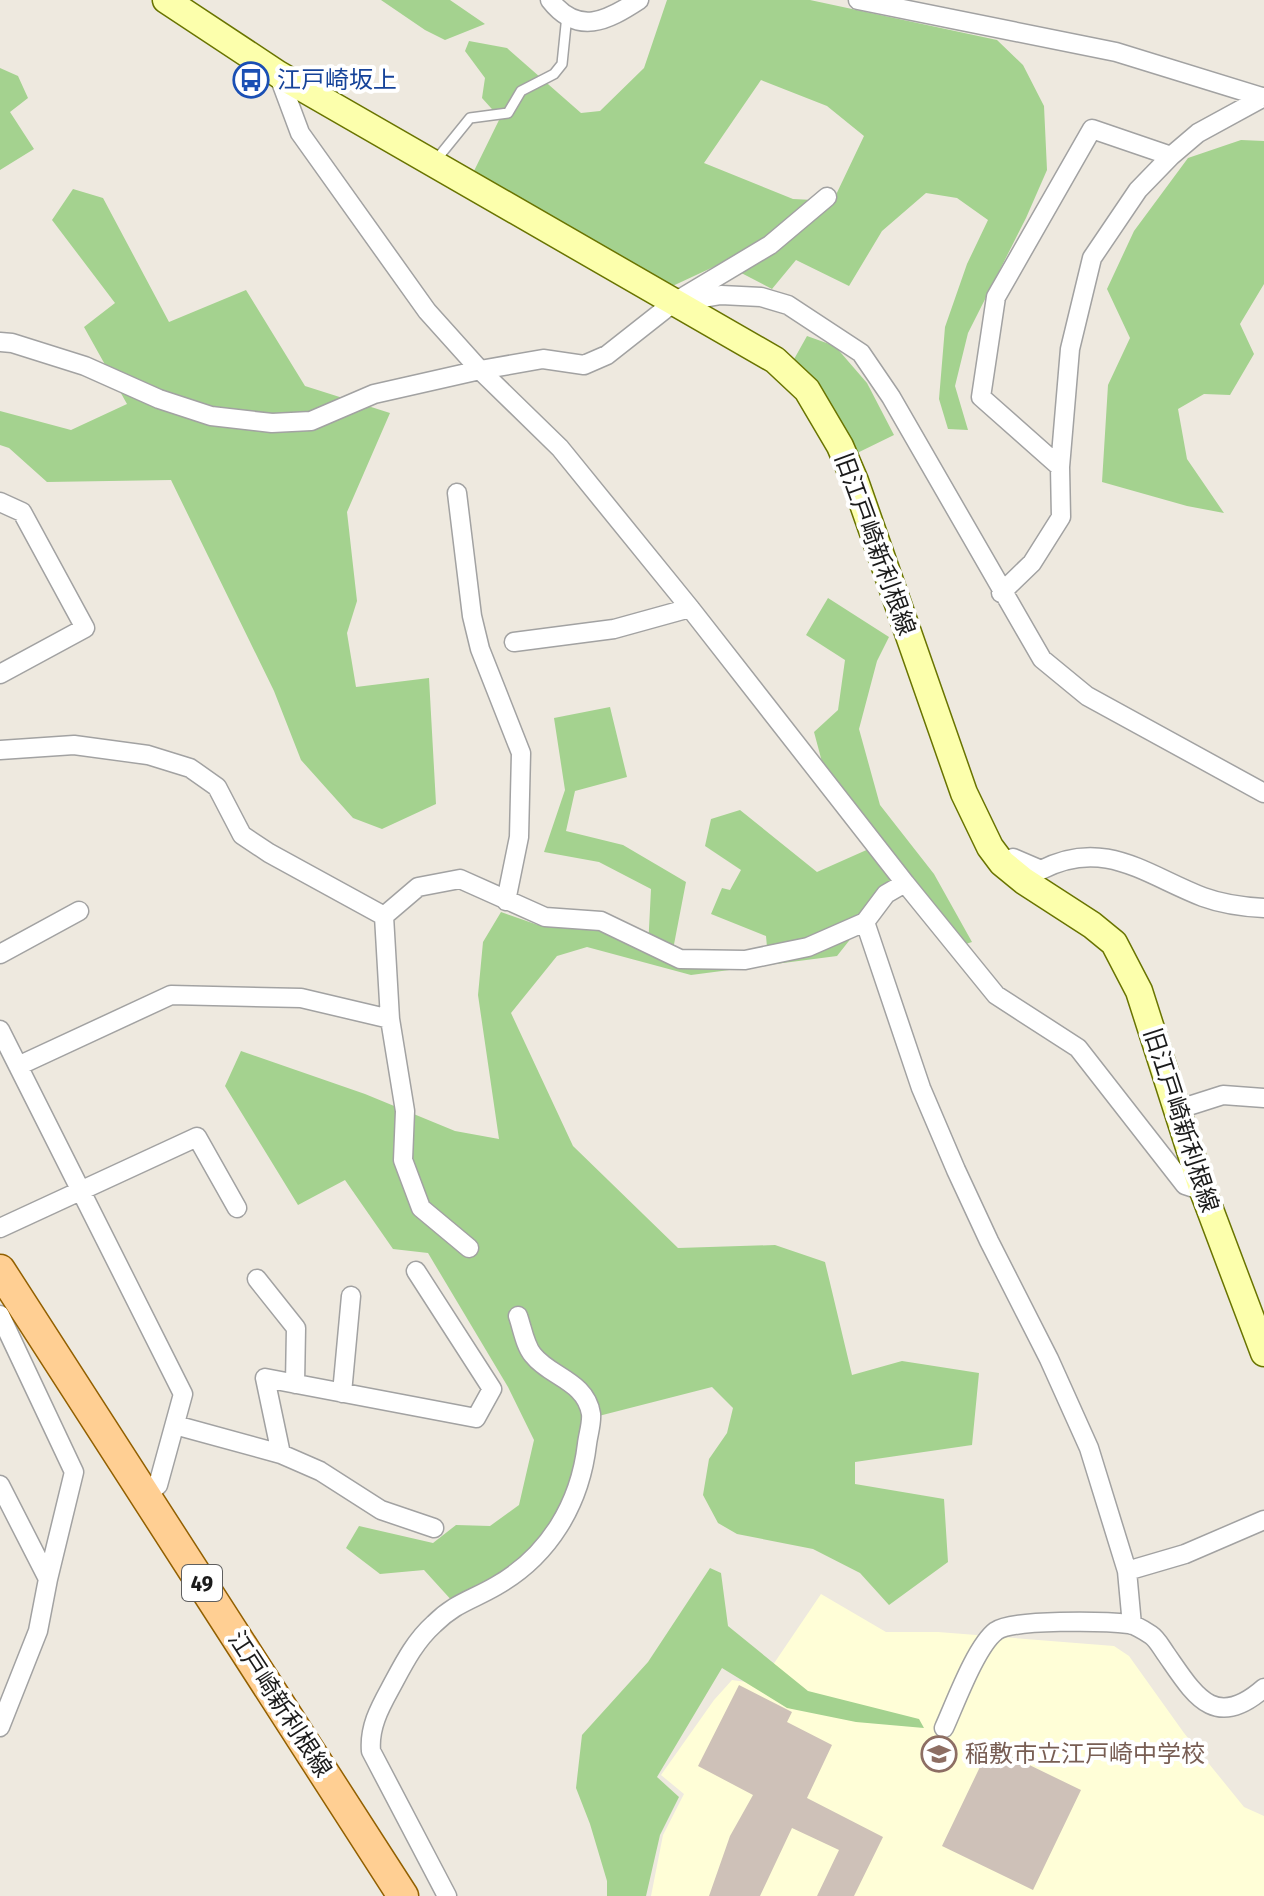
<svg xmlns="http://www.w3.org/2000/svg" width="1264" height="1896" font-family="'Fira Sans Condensed','Noto Sans JP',sans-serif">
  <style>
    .education { fill: #fffed7 }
    .forest { fill: #a4d28f; fill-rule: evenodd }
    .building { fill: #cec1b8 }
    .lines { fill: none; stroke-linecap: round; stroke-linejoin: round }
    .lane-casing { stroke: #a2a2a2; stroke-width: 12 }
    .street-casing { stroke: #a2a2a2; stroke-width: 21 }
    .secondary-casing { stroke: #697400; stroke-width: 29 }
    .primary-casing { stroke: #926000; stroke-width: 33 }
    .lane { stroke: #fff; stroke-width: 9 }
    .street { stroke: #fff; stroke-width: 18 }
    .secondary { stroke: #fcffac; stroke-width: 26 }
    .primary { stroke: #ffcf93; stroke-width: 30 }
    .labels { text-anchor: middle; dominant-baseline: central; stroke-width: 8; stroke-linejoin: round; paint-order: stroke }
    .shield { fill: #fff; stroke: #5f5f5f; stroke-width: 2 }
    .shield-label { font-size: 22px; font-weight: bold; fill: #1b1b1b }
    .transit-label { font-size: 24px; fill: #164399; stroke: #fff; text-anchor: start }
    .street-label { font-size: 24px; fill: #1b1b1b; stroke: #fff }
    .education-label { font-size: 24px; fill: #785e54; stroke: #fff; text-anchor: start }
  </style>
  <rect width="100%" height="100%" fill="#eee9df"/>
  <!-- education -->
  <path class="education" d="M 821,1594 L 886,1632 L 938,1632 L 1114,1646 L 1129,1656 L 1184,1733 L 1244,1807 L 1264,1816 L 1264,1896 L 651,1896 L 663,1835 L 684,1794 L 661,1775 L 714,1700 L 732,1680 L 760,1684 Z"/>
  <!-- forest -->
  <path class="forest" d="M 381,0 L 450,0 L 485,24 L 445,40 L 425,30 Z
    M 667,0 L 810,0 L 997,40 L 1023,65 L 1044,106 L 1047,170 L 1026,218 L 968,333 L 955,386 L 968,430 L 948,429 L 939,399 L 945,327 L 967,264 L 988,220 L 957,198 L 926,193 L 882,231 L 849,286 L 796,260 L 772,289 L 722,263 L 664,290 L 473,173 L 500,118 L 482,98 L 485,78 L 465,51 L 469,41 L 507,48 L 581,113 L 600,111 L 644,68 ZM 761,80 L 827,106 L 864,136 L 833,201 L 793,199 L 704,163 Z
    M 0,68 L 18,76 L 28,98 L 10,112 L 34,149 L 0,170 Z
    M 1241,140 L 1264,141 L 1264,284 L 1240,324 L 1254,354 L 1230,395 L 1204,394 L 1178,409 L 1187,459 L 1224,513 L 1187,506 L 1102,482 L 1108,385 L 1130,338 L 1107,289 L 1134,231 L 1188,158 Z
    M 73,189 L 103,198 L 169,322 L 246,290 L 305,386 L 390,413 L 347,512 L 357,601 L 347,633 L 356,687 L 429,678 L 436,804 L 382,829 L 353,818 L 301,760 L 274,691 L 171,480 L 47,482 L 9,448 L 0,445 L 0,411 L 71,430 L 127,404 L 84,327 L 115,303 L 52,220 Z
    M 807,336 L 835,346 L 867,383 L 894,435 L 851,456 L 793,361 Z
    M 828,598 L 889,637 L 877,661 L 859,729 L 880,805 L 934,874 L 972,942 L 950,949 L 905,883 L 886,894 L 837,956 L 691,975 L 587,947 L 557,956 L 511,1013 L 573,1146 L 678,1248 L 775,1245 L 825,1262 L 852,1375 L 902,1361 L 979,1373 L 972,1445 L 855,1462 L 855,1484 L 944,1499 L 948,1562 L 889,1605 L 860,1573 L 813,1549 L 737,1534 L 718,1523 L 703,1495 L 709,1459 L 727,1433 L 733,1408 L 712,1387 L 583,1420 L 592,1436 L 551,1547 L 454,1603 L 424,1570 L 380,1574 L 346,1548 L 359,1526 L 433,1543 L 456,1525 L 490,1526 L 519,1505 L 534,1440 L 508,1387 L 428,1253 L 393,1249 L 345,1180 L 298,1205 L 225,1086 L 241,1051 L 365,1094 L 455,1131 L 499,1139 L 478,995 L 483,942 L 501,912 L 538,925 L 605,923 L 648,948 L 651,889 L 599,862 L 544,852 L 565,790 L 554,718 L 610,707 L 627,777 L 575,791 L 566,831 L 623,845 L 686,882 L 671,960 L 768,958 L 766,936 L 711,914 L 722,888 L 730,890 L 741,870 L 705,846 L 711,819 L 740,810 L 817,872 L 871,848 L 829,788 L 814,732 L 838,710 L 845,660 L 806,635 Z
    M 710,1568 L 721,1573 L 728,1626 L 808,1691 L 919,1719 L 924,1728 L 856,1722 L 787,1708 L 722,1668 L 657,1777 L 679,1797 L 660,1835 L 646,1896 L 607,1896 L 607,1881 L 590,1824 L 576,1788 L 582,1735 L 648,1662 Z"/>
  <!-- building -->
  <path class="building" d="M 739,1685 L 792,1712 L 787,1722 L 832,1745 L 807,1798 L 883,1837 L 854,1896 L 817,1896 L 839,1850 L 792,1828 L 760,1896 L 709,1896 L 730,1836 L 753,1795 L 698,1766 Z
    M 990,1746 L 1081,1790 L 1033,1890 L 942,1846 Z"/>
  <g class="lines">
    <defs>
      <path id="lane" d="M 436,160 L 470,118 L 508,113 L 521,91 L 554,74 L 562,64 L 567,15"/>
      <path id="street" d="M 550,0 C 578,36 607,21 639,0
        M 858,0 L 1116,52 L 1262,97
        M 278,74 L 300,133 L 427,311 L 480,370 L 560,448 L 690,608 L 905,883 L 886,894 L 865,922 L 921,1088 L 956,1170 L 989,1241 L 1049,1359 L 1089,1448 L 1127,1571 L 1132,1625
        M 680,302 L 721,295 L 761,297 L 788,305 L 861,353 L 891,397 L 1042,659 L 1087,696 L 1264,793
        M 0,342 L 12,343 L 85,366 L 159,399 L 211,416 L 272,423 L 311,421 L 374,394 L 480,370 L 543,359 L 584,365 L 607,355 L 673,303 L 770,245 L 827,197
        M 1060,467 L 981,397 L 996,297 L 1092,129 L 1171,156
        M 457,493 L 472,616 L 480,649 L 521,753 L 519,837 L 506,901
        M 0,502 L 22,512 L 85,628 L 0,674
        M 1001,593 L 1032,563 L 1061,517 L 1060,467 L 1070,349 L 1092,258 L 1138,190 L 1171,156 L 1198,133 L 1264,97
        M 514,642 L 614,629 L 690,608
        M 0,750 L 74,745 L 148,755 L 190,768 L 217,787 L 242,835 L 269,853 L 384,916 L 390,1019 L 405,1111 L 403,1160 L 421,1208 L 469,1248
        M 1002,863 L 1013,858 L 1041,870 C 1104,837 1146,875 1203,897 C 1222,904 1244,907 1264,908
        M 905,883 L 996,995 L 1078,1048 L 1185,1185 L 1203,1191
        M 384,916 L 418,887 L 460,879 L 545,917 L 601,921 L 680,959 L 745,960 L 808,947 L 865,922
        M 0,954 L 79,911
        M 0,1030 L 183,1394 L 158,1485 L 146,1497
        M 18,1066 L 171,995 L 301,998 L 390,1019
        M 1176,1110 L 1223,1095 L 1264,1098
        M 0,1228 L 197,1137 L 237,1208
        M 257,1279 L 296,1328 L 295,1384
        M 0,1315 L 74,1472 L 48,1579 L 38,1631 L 0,1727
        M 342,1393 L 351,1296
        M 175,1425 L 281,1454 L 320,1471 L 381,1510 L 434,1528
        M 281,1454 L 265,1378 L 476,1418 L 492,1389 L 416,1271
        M 0,1485 L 48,1579
        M 1127,1571 L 1185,1554 L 1264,1520
        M 944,1728 C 955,1704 976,1646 996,1631 C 1013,1619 1105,1621 1129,1624 C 1136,1625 1145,1631 1151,1635 C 1157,1639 1161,1647 1166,1654 C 1194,1694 1214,1732 1264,1688
        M 447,1896 L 371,1751 C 369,1728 379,1709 390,1689 C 403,1665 414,1642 434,1624 C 455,1603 472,1600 496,1586 C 549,1556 580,1504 587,1444 C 588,1435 592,1423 591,1414 C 586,1381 550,1377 533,1355 C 525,1346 522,1327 518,1316"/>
      <path id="secondary" d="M 166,0 L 278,74 L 775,360 L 807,390 L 840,446 L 855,481 L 964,793 L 990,847 L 1002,863 L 1024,881 L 1092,925 L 1114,943 L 1139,991 L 1203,1191 L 1264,1353"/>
      <path id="primary" d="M 0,1270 L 403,1896"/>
    </defs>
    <!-- lane casing -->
    <use href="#lane" class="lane-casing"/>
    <!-- street casing -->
    <use href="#street" class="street-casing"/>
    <!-- secondary casing -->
    <use href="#secondary" class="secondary-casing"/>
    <!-- primary casing -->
    <use href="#primary" class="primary-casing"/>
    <!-- lane -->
    <use href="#lane" class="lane"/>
    <!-- street -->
    <use href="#street" class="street"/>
    <!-- secondary -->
    <use href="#secondary" class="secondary"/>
    <!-- primary -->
    <use href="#primary" class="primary"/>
  </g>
  <!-- icons -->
  <defs>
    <symbol id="bus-ring" viewBox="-11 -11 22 22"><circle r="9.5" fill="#fff" stroke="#1a4fb4" stroke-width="1.5"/><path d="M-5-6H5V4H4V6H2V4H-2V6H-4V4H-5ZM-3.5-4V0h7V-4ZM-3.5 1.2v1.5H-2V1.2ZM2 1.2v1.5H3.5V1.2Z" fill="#1a4fb4"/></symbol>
    <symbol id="school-ring" viewBox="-11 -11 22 22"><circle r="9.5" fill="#fff" stroke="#8d6e63" stroke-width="1.5"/><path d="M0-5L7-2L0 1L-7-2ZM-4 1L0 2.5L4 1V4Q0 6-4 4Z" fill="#8d6e63"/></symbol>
  </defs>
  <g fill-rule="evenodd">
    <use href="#bus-ring" x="231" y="60" width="40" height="40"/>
    <use href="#school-ring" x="919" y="1734" width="40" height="40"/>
  </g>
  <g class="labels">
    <!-- shield labels -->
    <rect class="shield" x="182" y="1565" width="40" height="36" rx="6"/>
    <g class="shield-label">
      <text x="202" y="1583">49</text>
    </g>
    <!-- transit labels -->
    <g class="transit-label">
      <text x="277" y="80">江戸崎坂上</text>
    </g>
    <!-- street labels -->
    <g class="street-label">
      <text transform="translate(875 544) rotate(70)">旧江戸崎新利根線</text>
      <text transform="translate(1181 1120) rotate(72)">旧江戸崎新利根線</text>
      <text transform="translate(280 1704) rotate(57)">江戸崎新利根線</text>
    </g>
    <!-- education labels -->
    <g class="education-label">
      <text x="965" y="1754">稲敷市立江戸崎中学校</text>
    </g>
  </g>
</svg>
